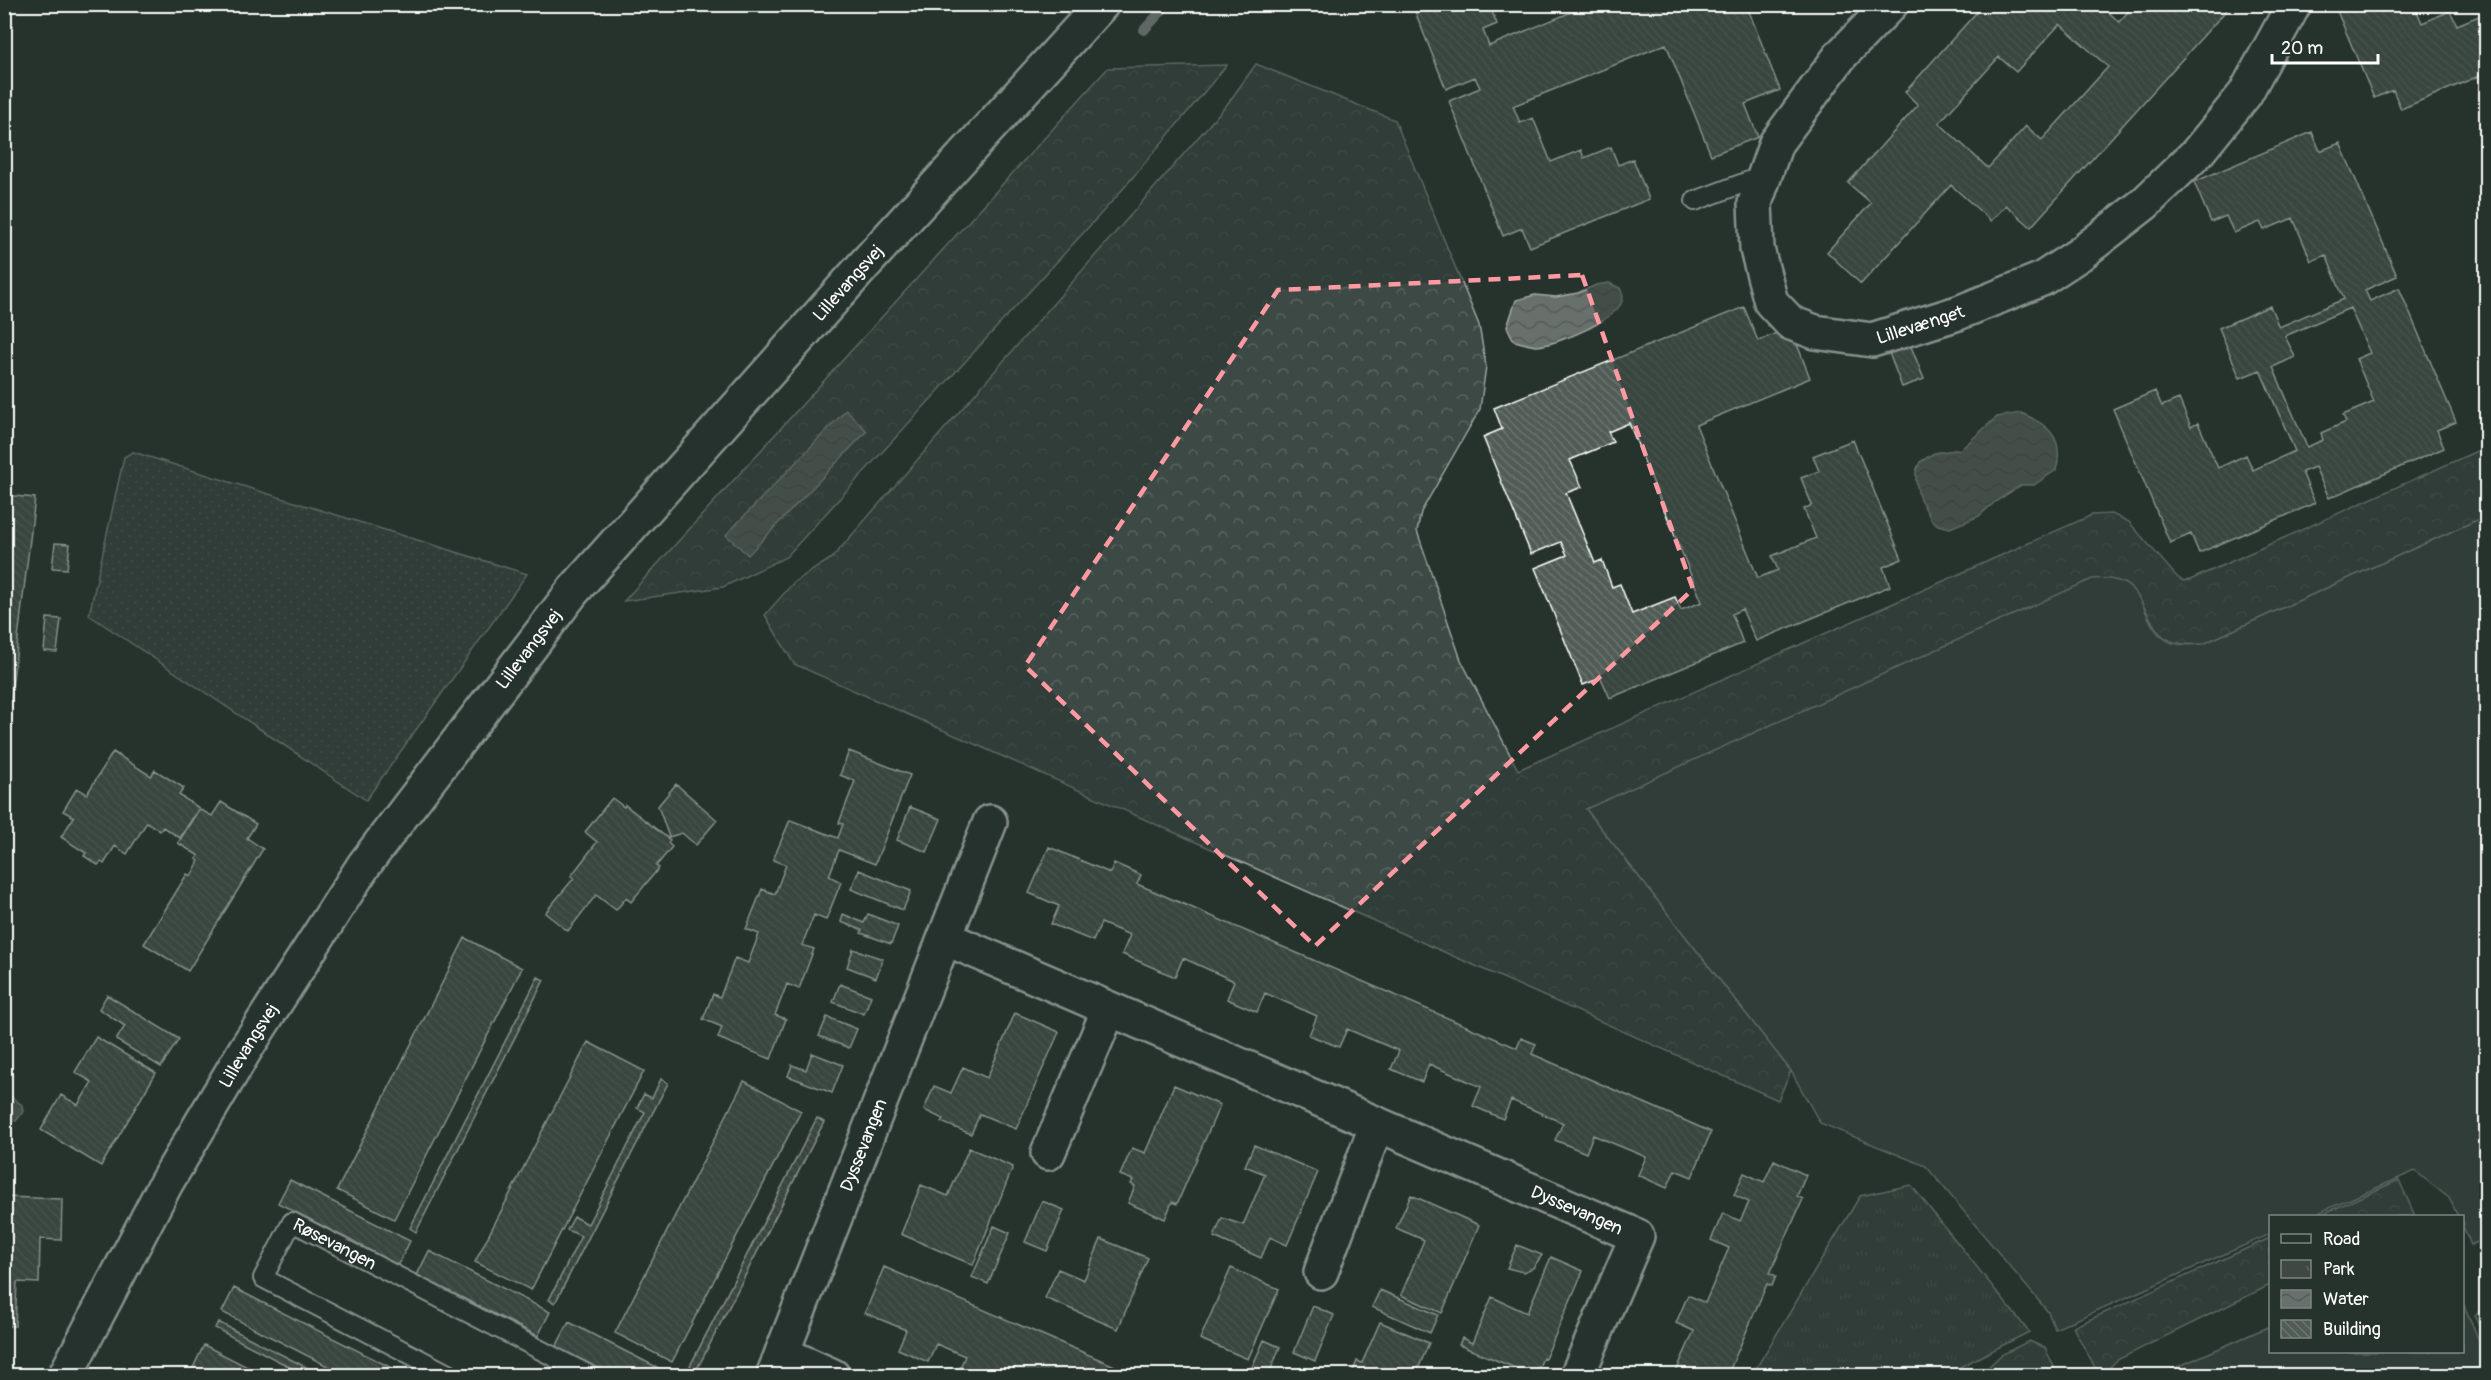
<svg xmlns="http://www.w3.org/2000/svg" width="2491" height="1380" font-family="Pangolin,sans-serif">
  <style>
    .grass { fill: url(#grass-dots); stroke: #9ea4a2; stroke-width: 1.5 }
    .forest { fill: url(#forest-crowns); stroke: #9ea4a2; stroke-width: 1.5 }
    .park { fill: url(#park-tufts); stroke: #9ea4a2; stroke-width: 1.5 }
    .pitch { fill: #3e4944; stroke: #9ea4a2; stroke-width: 1.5 }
    .water { fill: url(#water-waves); stroke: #a4a9a7; stroke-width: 1.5 }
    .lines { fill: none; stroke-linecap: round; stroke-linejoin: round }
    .stream { stroke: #a4a9a7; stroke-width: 10 }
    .building { fill: url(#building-back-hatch); stroke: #fff; stroke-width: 1.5; fill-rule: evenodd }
    .service-casing { stroke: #fff; stroke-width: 22 }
    .minor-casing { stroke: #fff; stroke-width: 38 }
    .tertiary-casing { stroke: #fff; stroke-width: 38 }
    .service { stroke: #26332d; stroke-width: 18 }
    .minor { stroke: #26332d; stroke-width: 33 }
    .tertiary { stroke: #26332d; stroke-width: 33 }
    .marked { fill: none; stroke: #ff9aa2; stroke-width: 4.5; stroke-dasharray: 12 8; stroke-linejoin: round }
    .labels { text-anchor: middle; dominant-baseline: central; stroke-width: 4.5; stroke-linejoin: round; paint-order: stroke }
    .street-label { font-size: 18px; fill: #fff; stroke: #26332d }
  </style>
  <defs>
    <pattern id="grass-dots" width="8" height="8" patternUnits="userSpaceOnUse" patternTransform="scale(1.5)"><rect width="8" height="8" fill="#3e4944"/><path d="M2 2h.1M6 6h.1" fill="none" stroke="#5b6460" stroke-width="1.8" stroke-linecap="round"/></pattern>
    <pattern id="forest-crowns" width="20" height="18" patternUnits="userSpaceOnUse" patternTransform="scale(1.5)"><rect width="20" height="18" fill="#3e4944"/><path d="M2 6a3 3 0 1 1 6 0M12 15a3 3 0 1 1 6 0" fill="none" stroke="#5b6460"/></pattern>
    <pattern id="park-tufts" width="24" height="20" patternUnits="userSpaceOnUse" patternTransform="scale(1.5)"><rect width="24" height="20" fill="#3e4944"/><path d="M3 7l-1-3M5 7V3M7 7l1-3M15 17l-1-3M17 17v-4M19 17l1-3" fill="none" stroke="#5b6460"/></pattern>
    <pattern id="water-waves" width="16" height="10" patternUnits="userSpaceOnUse" patternTransform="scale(1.5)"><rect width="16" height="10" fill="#67706c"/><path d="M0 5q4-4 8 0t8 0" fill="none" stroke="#575a59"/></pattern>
    <pattern id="building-back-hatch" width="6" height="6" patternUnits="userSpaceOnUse" patternTransform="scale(1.5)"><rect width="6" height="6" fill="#515c57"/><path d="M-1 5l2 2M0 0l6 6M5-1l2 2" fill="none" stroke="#6b7470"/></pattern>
  </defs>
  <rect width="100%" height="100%" fill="#26332d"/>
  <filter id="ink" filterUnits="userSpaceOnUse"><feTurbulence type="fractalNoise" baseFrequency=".0167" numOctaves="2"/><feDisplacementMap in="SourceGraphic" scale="12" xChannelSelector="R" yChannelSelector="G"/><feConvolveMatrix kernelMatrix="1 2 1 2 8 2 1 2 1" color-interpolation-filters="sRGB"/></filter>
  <g filter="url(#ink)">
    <!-- grass -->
    <path class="grass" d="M 133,452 L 527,574 L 366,800 L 89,615 L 124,457 Z"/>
    <!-- forest -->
    <path class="forest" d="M 1256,64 L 1395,120 L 1479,325 L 1486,366 L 1480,409 L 1421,512 L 1417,531 L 1461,660 L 1518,770 L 2092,515 L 2112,514 L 2129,522 L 2177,577 L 2183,581 L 2190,580 L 2486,447 L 2486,516 L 2203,644 C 2143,649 2160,611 2124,583 L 1586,809 L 1791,1071 L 1778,1100 L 794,664 L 765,615 L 794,582 L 832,558 L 1229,102 Z
      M 1227,65 L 1117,196 L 786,557 L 723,587 L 624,601 L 1108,68 Z
      M 2399,1180 L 2415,1216 L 2318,1216 Z
      M 2270,1238 L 2270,1285 L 2117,1360 L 2102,1375 L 2099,1375 L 2073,1327 Z
      M 2486,1307 L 2486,1342 L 2474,1315 Z
      M 2029,1341 L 2045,1348 L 2058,1375 L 1986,1375 L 1984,1371 L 2001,1355 Z"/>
    <!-- park -->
    <path class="park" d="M 1911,1185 L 2029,1332 L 1944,1375 L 1752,1375 L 1860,1196 Z"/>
    <!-- pitch -->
    <path class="pitch" d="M 2486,516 L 2486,1238 L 2471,1245 L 2463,1226 L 2462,1216 L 2458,1216 L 2449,1198 L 2415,1171 L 2311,1216 L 2270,1216 L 2270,1234 L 2055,1329 L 2048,1312 L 1926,1166 L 1820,1123 L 1791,1071 L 1586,809 L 2092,579 C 2154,573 2136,627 2170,642 C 2180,646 2193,645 2203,644 Z
      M 2463,1303 L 2486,1357 L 2486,1375 L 2159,1375 L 2270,1326 L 2270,1352 L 2462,1352 Z"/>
    <!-- water -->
    <path class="water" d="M 1609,283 L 1620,288 C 1621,291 1623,294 1623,297 C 1622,319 1556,345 1537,346 C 1530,346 1521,342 1514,341 L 1507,327 L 1516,300 L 1535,295 L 1556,297 L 1578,293 L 1596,285 Z
      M 846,410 L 867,431 L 748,555 L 726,535 Z
      M 2021,413 C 2048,424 2065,438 2056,470 L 2034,485 L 2021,485 L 1995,502 L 1979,516 L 1967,521 L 1950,528 L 1938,525 L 1931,519 L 1919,497 L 1916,481 L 1916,471 L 1920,462 L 1934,453 L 1961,449 L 1997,417 Z
      M 5,1092 L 22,1105 L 23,1112 L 16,1121 L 5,1119 Z"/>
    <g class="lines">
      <!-- stream -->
      <path class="stream" d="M 1144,30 L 1168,4"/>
    </g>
    <!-- building -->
    <path class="building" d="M 1412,4 L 1489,4 L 1497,24 L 1483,30 L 1489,46 L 1591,4 L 1746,4 L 1780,90 L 1745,104 L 1758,137 L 1711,155 L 1666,44 L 1513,106 L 1520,123 L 1533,118 L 1551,162 L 1581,150 L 1584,158 L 1611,147 L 1618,165 L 1633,159 L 1649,199 L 1530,247 L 1522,228 L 1503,236 L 1449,101 L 1480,88 L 1475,77 L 1446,89 Z
      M 1984,4 L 2100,4 L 2119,22 L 2135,4 L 2232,4 L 2031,227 L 2006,205 L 1991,221 L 1951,185 L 1861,284 L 1827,252 L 1871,203 L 1848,183 L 1918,105 L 1905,92 ZM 2060,24 L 2108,67 L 2042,140 L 2026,126 L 1988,168 L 1939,123 L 1999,57 L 2016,72 Z
      M 2334,4 L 2414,4 L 2422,23 L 2450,11 L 2457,25 L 2486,13 L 2486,73 L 2401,109 L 2393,90 L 2374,98 Z
      M 2312,132 L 2320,151 L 2340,143 L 2397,276 L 2365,290 L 2370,301 L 2399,288 L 2456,422 L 2437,430 L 2444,448 L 2329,498 L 2315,467 L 2302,472 L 2315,503 L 2199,553 L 2191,534 L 2170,543 L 2113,409 L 2155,391 L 2162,406 L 2179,399 L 2191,427 L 2198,423 L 2218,468 L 2246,455 L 2253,470 L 2295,451 L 2260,370 L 2240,378 L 2219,328 L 2270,306 L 2279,327 L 2344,299 L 2326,255 L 2311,261 L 2293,218 L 2264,230 L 2260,222 L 2234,233 L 2226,216 L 2211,222 L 2194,182 ZM 2350,308 L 2370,353 L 2356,359 L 2374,402 L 2343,415 L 2346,422 L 2321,433 L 2323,440 L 2307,447 L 2273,367 L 2295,357 L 2285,336 Z
      M 1744,307 L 1758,341 L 1784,330 L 1788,341 L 1795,339 L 1810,378 L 1696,425 L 1758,578 L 1778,570 L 1772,556 L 1816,538 L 1804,509 L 1812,505 L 1801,478 L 1819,471 L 1813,456 L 1853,440 L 1902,559 L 1883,567 L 1890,586 L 1756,641 L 1742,609 L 1732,614 L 1743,643 L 1610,698 L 1601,678 L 1583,685 L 1535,568 L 1567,555 L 1561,542 L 1531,554 L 1483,437 L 1502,429 L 1494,408 ZM 1629,423 L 1702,602 L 1681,610 L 1675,597 L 1632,614 L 1620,584 L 1612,587 L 1602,560 L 1595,563 L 1566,493 L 1582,487 L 1570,460 L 1613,442 L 1608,432 Z
      M 1910,344 L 1924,379 L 1902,387 L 1889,353 Z
      M 4,495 L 35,498 L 4,754 Z
      M 55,543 L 70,544 L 67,569 L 52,568 Z
      M 47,618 L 61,619 L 57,652 L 44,651 Z
      M 849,751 L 910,775 L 875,864 L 839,850 L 829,876 L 841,882 L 826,920 L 814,915 L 802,945 L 814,949 L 799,989 L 787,984 L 775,1015 L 786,1019 L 771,1059 L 718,1038 L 722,1027 L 703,1019 L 713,994 L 720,997 L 735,958 L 748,963 L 759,934 L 746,929 L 762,889 L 775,894 L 786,865 L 773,860 L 790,820 L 838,838 L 843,824 L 839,823 L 855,781 L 840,775 Z
      M 113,752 L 151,776 L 155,770 L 184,788 L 179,795 L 199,808 L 180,838 L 163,827 L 160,831 L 147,822 L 127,854 L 115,846 L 104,864 L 101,862 L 98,865 L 84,856 L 86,853 L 61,837 L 74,817 L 63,811 L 77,788 L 87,794 Z
      M 676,784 L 717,820 L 696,845 L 682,833 L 669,837 L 658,806 Z
      M 612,798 L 624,807 L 625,805 L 670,840 L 668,843 L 672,847 L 656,866 L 659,868 L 631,902 L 626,898 L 616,910 L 596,895 L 568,931 L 545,913 L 574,878 L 571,876 L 597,842 L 585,832 Z
      M 221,802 L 256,824 L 247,838 L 263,849 L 188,971 L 144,944 L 187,874 L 191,876 L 199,861 L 196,859 L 199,856 L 178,843 L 199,809 L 212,816 Z
      M 910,807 L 941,819 L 927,852 L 897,840 Z
      M 1049,847 L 1110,873 L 1114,863 L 1141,875 L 1137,884 L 1517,1048 L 1521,1038 L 1536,1044 L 1532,1054 L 1711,1132 L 1692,1177 L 1675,1170 L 1667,1188 L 1638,1175 L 1646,1157 L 1593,1135 L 1586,1153 L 1555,1140 L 1563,1123 L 1511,1100 L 1503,1119 L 1473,1106 L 1481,1087 L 1429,1064 L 1422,1082 L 1391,1069 L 1399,1051 L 1347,1029 L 1339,1047 L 1309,1035 L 1317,1016 L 1265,993 L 1257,1012 L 1227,999 L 1234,981 L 1183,958 L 1175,977 L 1122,954 L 1130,935 L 1101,923 L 1093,941 L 1051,924 L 1059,906 L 1029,893 Z
      M 859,870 L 911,891 L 903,910 L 851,889 Z
      M 843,914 L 864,923 L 868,914 L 898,926 L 891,944 L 861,933 L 862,930 L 841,922 Z
      M 465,938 L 522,968 L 394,1219 L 337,1190 Z
      M 853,949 L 883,959 L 876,978 L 847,967 Z
      M 538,977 L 544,980 L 416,1232 L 410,1228 Z
      M 840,984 L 871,996 L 864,1014 L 833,1002 Z
      M 107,995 L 179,1039 L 161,1067 L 116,1040 L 125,1026 L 99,1009 Z
      M 1015,1013 L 1059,1032 L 1016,1129 L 980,1114 L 971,1134 L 941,1122 L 943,1119 L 924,1110 L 934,1086 L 951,1093 L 963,1067 L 987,1078 Z
      M 827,1017 L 857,1029 L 849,1048 L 819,1036 Z
      M 96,1037 L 156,1073 L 101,1166 L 41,1130 L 61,1095 L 78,1105 L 92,1082 L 75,1072 Z
      M 588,1042 L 644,1071 L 531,1290 L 475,1262 Z
      M 812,1053 L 843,1065 L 832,1093 L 788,1076 L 792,1065 L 806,1070 Z
      M 661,1079 L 668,1083 L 555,1303 L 549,1300 L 581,1236 L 567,1230 L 574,1217 L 588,1224 L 645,1112 L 637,1108 L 644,1094 L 652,1098 Z
      M 744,1081 L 801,1111 L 672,1362 L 615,1333 Z
      M 1174,1085 L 1220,1105 L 1177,1204 L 1172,1202 L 1165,1219 L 1128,1203 L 1135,1186 L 1131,1184 L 1133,1180 L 1120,1175 L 1132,1148 L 1145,1153 Z
      M 817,1118 L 824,1122 L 695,1373 L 688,1370 Z
      M 1254,1145 L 1318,1172 L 1287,1245 L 1270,1237 L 1261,1258 L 1214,1237 L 1222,1218 L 1243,1225 L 1265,1174 L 1245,1166 Z
      M 969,1148 L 1013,1167 L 973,1265 L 901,1234 L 921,1185 L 948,1196 Z
      M 1774,1160 L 1806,1175 L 1797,1196 L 1803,1199 L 1770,1273 L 1776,1276 L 1772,1286 L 1767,1284 L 1727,1376 L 1674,1376 L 1694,1331 L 1676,1323 L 1688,1295 L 1705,1303 L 1729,1248 L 1711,1240 L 1723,1213 L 1740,1221 L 1749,1202 L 1734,1195 L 1744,1173 L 1764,1182 Z
      M 290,1180 L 410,1241 L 398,1265 L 278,1203 Z
      M 1411,1195 L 1479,1225 L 1442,1313 L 1401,1295 L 1424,1240 L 1396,1228 Z
      M 4,1197 L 62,1199 L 61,1240 L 40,1239 L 39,1283 L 17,1282 L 15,1326 L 4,1326 Z
      M 1042,1201 L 1064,1210 L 1047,1251 L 1025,1242 Z
      M 994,1226 L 1010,1233 L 988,1284 L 972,1277 Z
      M 1101,1239 L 1148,1258 L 1118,1329 L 1045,1298 L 1058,1269 L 1084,1280 Z
      M 1517,1245 L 1542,1255 L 1533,1268 L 1523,1272 L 1507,1268 Z
      M 429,1251 L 550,1312 L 538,1336 L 417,1275 Z
      M 1551,1257 L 1583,1271 L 1545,1359 L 1543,1358 L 1535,1376 L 1459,1345 L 1462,1338 L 1472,1343 L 1492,1297 L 1527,1313 Z
      M 884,1267 L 1138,1376 L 959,1376 L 957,1375 L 965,1356 L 936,1344 L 928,1362 L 898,1349 L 906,1330 L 865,1313 Z
      M 1231,1268 L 1279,1289 L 1248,1359 L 1200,1339 Z
      M 234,1288 L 392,1368 L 388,1376 L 347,1376 L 222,1312 Z
      M 1380,1290 L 1438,1315 L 1430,1333 L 1372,1307 Z
      M 1313,1306 L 1334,1315 L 1315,1361 L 1294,1352 Z
      M 218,1322 L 323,1376 L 307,1376 L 215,1328 Z
      M 569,1322 L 607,1342 L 674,1376 L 614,1376 L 556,1347 Z
      M 1380,1322 L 1429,1343 L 1415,1376 L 1351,1376 L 1357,1361 L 1362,1363 Z
      M 1264,1340 L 1280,1347 L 1268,1376 L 1248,1376 Z
      M 204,1345 L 265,1376 L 189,1376 Z"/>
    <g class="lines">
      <defs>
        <g id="service">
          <path d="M 1695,201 L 1765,175"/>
          <path id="s1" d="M 452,1376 L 263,1278 L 292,1222 L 591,1376"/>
        </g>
        <g id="minor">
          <path id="s2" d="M 1891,4 L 1841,55 L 1776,143 L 1755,203 L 1757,249 L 1771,302 L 1791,323 L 1815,332 L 1872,340 L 1958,313 L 2042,279 L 2080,254 L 2144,204 L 2197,153 L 2245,94 L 2294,4"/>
          <path id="s3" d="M 945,938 L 1637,1236 L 1577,1376"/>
          <path d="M 1048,1153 L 1109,1009"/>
          <path d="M 1321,1272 L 1377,1124"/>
          <path d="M 782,1353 L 833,1376"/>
          <path id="s4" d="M 773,1376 L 990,822"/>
        </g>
        <g id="tertiary">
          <path id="s5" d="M 65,1376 L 166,1183 L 245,1050 L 364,865 L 573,591 L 864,265 L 1102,4"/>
        </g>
      </defs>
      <!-- service casing -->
      <use href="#service" class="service-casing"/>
      <!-- minor casing -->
      <use href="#minor" class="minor-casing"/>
      <!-- tertiary casing -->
      <use href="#tertiary" class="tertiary-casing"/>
      <!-- service -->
      <use href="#service" class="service"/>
      <!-- minor -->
      <use href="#minor" class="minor"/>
      <!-- tertiary -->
      <use href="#tertiary" class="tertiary"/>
    </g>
  </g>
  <!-- marked area -->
  <path d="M0 0H2491V1380H0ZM 1582,275 L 1693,589 L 1315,946 L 1025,666 L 1278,290 Z" fill="#26332d" fill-opacity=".55" fill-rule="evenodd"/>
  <path class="marked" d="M 1582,275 L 1693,589 L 1315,946 L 1025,666 L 1278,290 Z"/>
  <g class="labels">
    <!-- street labels -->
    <g class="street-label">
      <text stroke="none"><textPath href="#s5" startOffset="1350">Lillevangsvej</textPath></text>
      <text stroke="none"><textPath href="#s2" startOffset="508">Lillevænget</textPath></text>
      <text stroke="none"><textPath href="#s5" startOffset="864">Lillevangsvej</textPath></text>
      <text stroke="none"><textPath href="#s5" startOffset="378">Lillevangsvej</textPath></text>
      <text stroke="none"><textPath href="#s4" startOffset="248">Dyssevangen</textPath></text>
      <text stroke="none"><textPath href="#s3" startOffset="688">Dyssevangen</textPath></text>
      <text stroke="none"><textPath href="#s1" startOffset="324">Røsevangen</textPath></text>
    </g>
  </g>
  <!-- margin -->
  <rect width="2491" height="1380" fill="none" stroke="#26332d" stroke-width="24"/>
  <rect x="12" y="12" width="2467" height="1356" fill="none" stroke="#fff" stroke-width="2" filter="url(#ink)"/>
  <!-- legend -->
  <rect x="2269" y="1215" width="195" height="138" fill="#26332d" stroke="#7d8581" stroke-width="1.5"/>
  <rect x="2281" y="1234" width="30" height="9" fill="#26332d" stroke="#7d8581" stroke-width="1.5"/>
  <text x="2323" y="1245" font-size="18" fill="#ffffff">Road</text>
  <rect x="2281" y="1260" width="30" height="18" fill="url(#park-tufts)" stroke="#7d8581" stroke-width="1.5"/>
  <text x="2323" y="1275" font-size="18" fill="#ffffff">Park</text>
  <rect x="2281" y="1290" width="30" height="18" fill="url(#water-waves)" stroke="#7d8581" stroke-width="1.5"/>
  <text x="2323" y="1305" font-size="18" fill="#ffffff">Water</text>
  <rect x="2281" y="1320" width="30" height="18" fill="url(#building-back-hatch)" stroke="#7d8581" stroke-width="1.5"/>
  <text x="2323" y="1335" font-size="18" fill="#ffffff">Building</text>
  <!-- scale -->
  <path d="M2272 54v9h106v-9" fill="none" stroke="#ffffff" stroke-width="3"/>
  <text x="2281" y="54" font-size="18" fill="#ffffff" stroke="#26332d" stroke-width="4.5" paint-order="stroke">20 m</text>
</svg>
